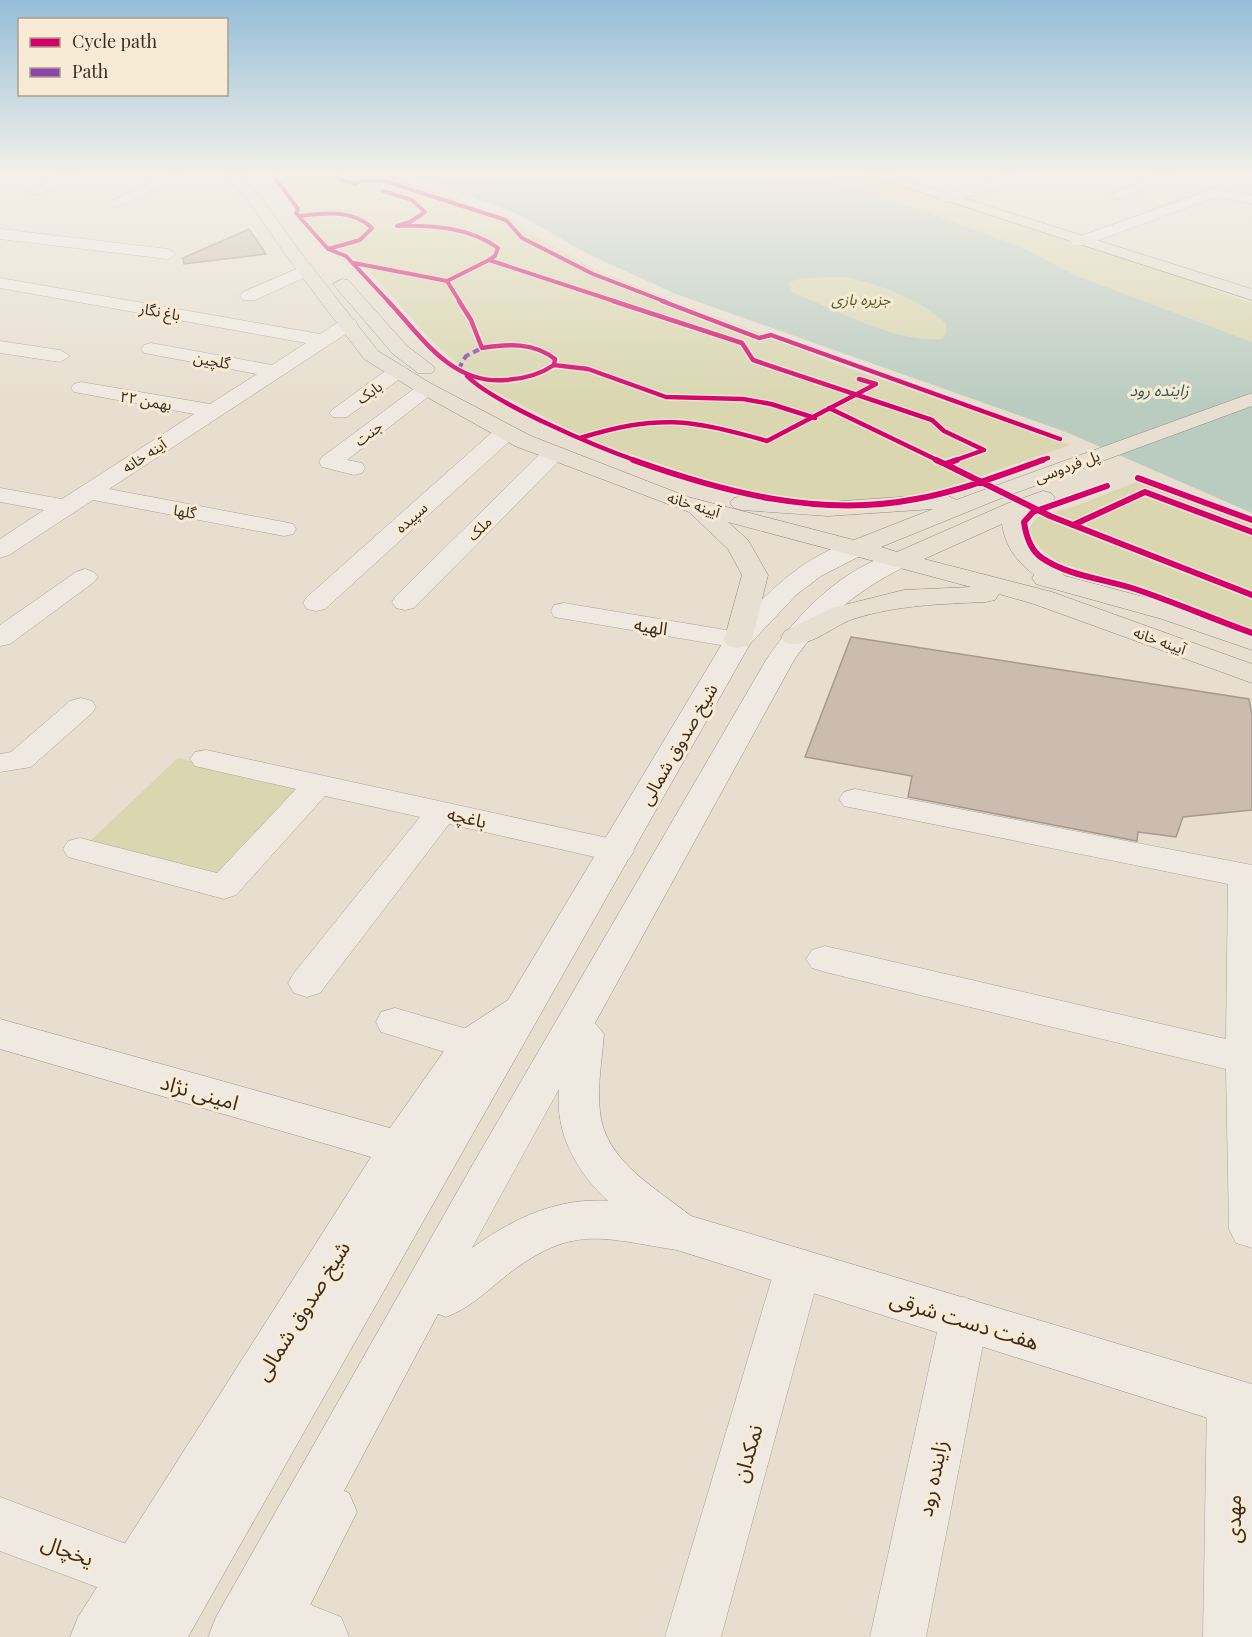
<svg xmlns="http://www.w3.org/2000/svg" width="1252" height="1637" font-family="'Playfair Display','Noto Sans Arabic',serif">
  <style>
    .green { fill: #d9d6b0 }
    .water { fill: #baccc0; fill-rule: evenodd }
    .building { fill: #cbbcaf; stroke: #a8998e; stroke-width: 1.5 }
    .lines { fill: none; stroke-linecap: round; stroke-linejoin: round }
    .street-casing { stroke: #aca397; stroke-width: 1 }
    .secondary-casing { stroke: #9c9288; stroke-width: 1 }
    .primary-casing { stroke: #92897f; stroke-width: 1 }
    .street { fill: #efe9e1; fill-rule: evenodd }
    .secondary { fill: #efe9e1; fill-rule: evenodd }
    .primary { fill: #e6dfd2; fill-rule: evenodd }
    .quiet { stroke: #8e44ad; stroke-width: 4; stroke-dasharray: 8 4; stroke-linecap: butt }
    .cycleway-far2-casing { stroke: #f8ebd5; stroke-width: 5 }
    .cycleway-far1-casing { stroke: #f8ebd5; stroke-width: 7 }
    .cycleway-casing { stroke: #f8ebd5; stroke-width: 9 }
    .cycleway-far2 { stroke: #d6006c; stroke-width: 4 }
    .cycleway-far1 { stroke: #d6006c; stroke-width: 4.5 }
    .cycleway { stroke: #d6006c; stroke-width: 6 }
    .labels { text-anchor: middle; dominant-baseline: central; stroke-width: 6; stroke-linejoin: round; paint-order: stroke }
    .far-park-label { font-size: 15px; font-style: italic; fill: #505a24; stroke: #f8ebd5 }
    .far-street-label { font-size: 15px; fill: #3c2b1e; stroke: #f8ebd5 }
    .far-water-label { font-size: 16px; font-style: italic; fill: #2d5d56; stroke: #f8ebd5 }
    .street-label { font-size: 18px; fill: #3c2b1e; stroke: #f8ebd5 }
    .near-street-label { font-size: 21px; fill: #3c2b1e; stroke: #f8ebd5 }
  </style>
  <rect width="100%" height="100%" fill="#e7decf"/>
  <!-- green -->
  <path class="green" d="M 279,175 L 390,175 L 507,217 L 536,237 L 600,271 L 655,294 L 785,342 L 831,362 L 1070,445 L 946,488 L 919,495 L 873,501 L 808,501 L 766,496 L 720,485 L 590,440 L 482,385 L 434,343 L 374,276 L 350,255 L 329,247 L 298,213 L 304,209 Z
    M 807,175 L 870,175 L 1207,282 L 1213,290 L 1252,303 L 1252,342 L 1075,275 L 1019,246 Z
    M 845,277 C 879,284 921,300 946,324 L 946,333 L 942,339 C 895,343 835,309 792,292 L 789,282 L 804,278 Z
    M 1141,480 L 1252,521 L 1252,630 L 1056,561 L 1035,543 L 1028,530 L 1037,517 L 1079,505 Z
    M 178,758 L 307,787 L 225,878 L 89,842 Z"/>
  <!-- water -->
  <path class="water" d="M 411,175 L 809,175 L 900,203 L 1019,246 L 1075,275 L 1252,342 L 1252,513 L 1066,432 L 676,294 L 588,254 L 518,214 ZM 845,277 C 879,284 921,300 946,324 L 946,333 L 942,339 C 895,343 835,309 792,292 L 789,282 L 804,278 Z"/>
  <!-- building -->
  <path class="building" d="M 249,229 L 266,254 L 184,264 L 183,258 Z
    M 851,637 L 1249,699 L 1252,715 L 1252,810 L 1183,817 L 1176,837 L 1138,832 L 1137,841 L 908,797 L 912,776 L 805,757 Z"/>
  <g class="lines">
    <defs>
      <path id="street" d="M 61,175 L 81,175 L 41,194 L 31,194 L 29,191 Z
        M 166,175 L 185,175 L 120,206 L 115,207 L 108,203 Z
        M 998,175 L 1021,175 L 1026,179 L 1024,182 L 946,202 L 939,198 L 941,195 L 1003,179 Z
        M 1155,175 L 1175,175 L 1123,198 L 1113,198 L 1111,195 Z
        M 1215,188 L 1252,196 L 1252,204 L 1216,197 L 1085,245 L 1073,245 L 1071,242 L 1073,239 Z
        M 0,229 L 168,249 L 176,254 L 168,259 L 0,239 Z
        M 306,265 L 312,266 L 314,270 L 312,274 L 255,300 L 243,300 L 240,296 L 243,292 Z
        M 0,278 L 320,334 L 341,320 L 355,320 L 357,324 L 355,328 L 109,489 L 284,522 L 293,524 L 296,529 L 293,534 L 284,536 L 93,500 L 9,555 L 0,558 L 0,539 L 44,510 L 0,502 L 0,488 L 62,499 L 194,414 L 74,392 L 71,388 L 74,384 L 81,382 L 210,404 L 257,374 L 144,353 L 141,349 L 144,345 L 151,343 L 272,365 L 306,343 L 0,288 Z
        M 0,341 L 60,350 L 70,356 L 60,362 L 0,353 Z
        M 398,365 L 405,367 L 408,371 L 405,375 L 347,417 L 333,417 L 329,413 L 333,409 L 391,367 Z
        M 426,383 L 433,385 L 436,389 L 433,393 L 347,460 L 362,463 L 365,468 L 362,473 L 354,475 L 322,467 L 319,462 L 322,457 L 419,385 Z
        M 506,425 L 514,427 L 517,432 L 514,437 L 325,609 L 316,611 L 307,609 L 303,603 L 307,597 L 498,427 Z
        M 553,447 L 561,449 L 564,454 L 561,459 L 414,608 L 405,610 L 396,608 L 392,602 L 396,596 L 545,449 Z
        M 85,569 L 94,572 L 98,577 L 94,582 L 10,644 L 0,646 L 0,625 L 76,572 Z
        M 564,603 L 738,632 L 748,634 L 752,640 L 748,646 L 738,648 L 554,617 L 551,611 L 554,605 Z
        M 81,698 L 92,701 L 96,707 L 92,713 L 31,767 L 0,772 L 0,754 L 11,752 L 70,701 Z
        M 206,750 L 617,840 L 629,843 L 634,851 L 629,859 L 617,862 L 449,824 L 320,993 L 307,997 L 294,993 L 288,983 L 294,973 L 420,817 L 325,796 L 236,895 L 224,899 L 68,857 L 63,849 L 68,841 L 80,838 L 217,873 L 296,789 L 195,766 L 190,759 L 195,752 Z
        M 855,789 L 1252,865 L 1252,1248 L 1236,1243 L 1229,1229 L 1226,1069 L 825,972 L 812,968 L 806,959 L 812,950 L 825,946 L 1226,1039 L 1228,884 L 844,806 L 839,799 L 844,792 Z
        M 395,1008 L 484,1034 L 490,1045 L 484,1056 L 470,1060 L 381,1032 L 376,1022 L 381,1012 Z
        M 798,1248 L 814,1254 L 821,1268 L 721,1637 L 665,1637 L 775,1268 L 782,1254 Z
        M 964,1297 L 981,1304 L 988,1319 L 926,1637 L 870,1637 L 940,1319 L 947,1304 Z
        M 1232,1378 L 1250,1385 L 1252,1390 L 1252,1637 L 1203,1637 L 1207,1402 L 1214,1385 Z
        M 0,1497 L 156,1555 L 165,1574 L 156,1593 L 137,1602 L 0,1551 Z
        M 273,1590 L 341,1617 L 349,1637 L 253,1637 L 245,1618 L 253,1598 Z"/>
      <path id="secondary" d="M 857,540 L 866,543 L 870,548 L 866,553 L 821,576 L 796,595 L 750,644 L 188,1637 L 70,1637 L 78,1617 L 371,1157 L 0,1049 L 0,1019 L 390,1128 L 456,1034 L 508,1000 L 728,634 C 765,596 803,554 857,540 Z
        M 899,552 L 908,555 L 912,560 L 908,565 C 861,588 824,617 794,660 L 595,1023 L 604,1034 C 602,1060 597,1086 600,1112 C 605,1161 656,1188 691,1216 L 1252,1384 L 1252,1432 L 677,1250 C 600,1238 573,1224 507,1275 C 487,1291 470,1308 446,1317 L 438,1314 L 344,1491 L 349,1493 L 357,1512 L 294,1637 L 208,1637 L 216,1617 L 473,1164 L 766,660 C 797,614 843,566 899,552 ZM 559,1089 C 555,1134 576,1171 608,1201 C 558,1197 512,1219 472,1248 Z"/>
      <path id="primary" d="M 226,175 L 241,175 L 266,204 L 297,248 L 378,351 L 430,383 L 531,436 L 688,497 L 854,540 L 933,509 L 828,516 L 742,510 L 734,508 L 730,503 L 734,498 L 742,496 L 828,502 L 945,494 L 956,500 L 1252,393 L 1252,406 L 999,499 L 881,547 L 897,552 L 1006,504 L 1043,491 L 1051,493 L 1055,498 L 1051,503 L 1026,514 L 1028,534 L 1033,547 L 1065,576 L 1182,607 L 1252,633 L 1252,650 L 1162,619 L 1036,584 L 1032,578 L 1034,575 C 1017,561 1005,547 1002,524 L 924,559 L 1052,592 L 1252,664 L 1252,683 L 1034,604 L 999,594 L 995,600 L 986,602 C 941,604 897,605 853,619 C 831,627 810,649 785,643 L 781,637 L 785,631 L 832,608 L 904,590 L 971,587 L 728,522 L 748,540 L 768,575 L 752,640 L 748,646 L 738,648 L 728,646 L 724,640 L 742,575 L 728,549 L 689,512 L 515,446 L 416,391 L 364,359 L 285,254 L 255,210 Z
        M 868,175 L 890,175 L 1252,289 L 1252,300 Z
        M 342,279 L 348,280 L 407,346 L 432,365 L 435,369 L 432,373 L 418,373 L 393,354 L 333,284 Z"/>
    </defs>
    <!-- street casing -->
    <use href="#street" class="street-casing"/>
    <!-- secondary casing -->
    <use href="#secondary" class="secondary-casing"/>
    <!-- primary casing -->
    <use href="#primary" class="primary-casing"/>
    <!-- street -->
    <use href="#street" class="street"/>
    <!-- secondary -->
    <use href="#secondary" class="secondary"/>
    <!-- primary -->
    <use href="#primary" class="primary"/>
    <!-- quiet -->
    <path class="quiet" d="M 458,370 L 466,356 L 482,348"/>
    <defs>
      <path id="cycleway-far2" d="M 273,175 L 298,209 L 296,213 L 328,249 L 346,256 L 389,302
        M 337,175 L 341,180 L 356,184 L 360,181 L 381,180 L 506,220 L 522,238 L 593,274 L 666,302
        M 383,191 L 412,200 L 425,212 L 410,222 L 397,226 C 432,225 469,227 498,248 L 495,256 L 489,260
        M 300,216 C 324,213 353,209 372,228 L 360,240 L 328,249
        M 354,263 L 447,281
        M 460,302 L 447,281 L 489,260 L 617,302"/>
      <path id="cycleway-far1" d="M 388,301 C 422,337 451,385 506,380 C 523,379 539,375 554,365
        M 459,301 L 471,320 L 482,348 C 508,344 533,342 555,359 L 554,365 L 588,369 L 666,397 L 743,399 L 771,404 L 815,418
        M 613,301 L 742,343 L 753,360 L 932,420 L 944,431 L 984,450 L 953,461
        M 662,301 L 759,338 L 771,335 L 1060,439
        M 467,376 C 495,404 597,447 637,461
        M 829,408 L 939,461
        M 580,438 C 659,414 689,419 767,441 L 876,384 L 859,379
        M 1039,461 L 1048,458"/>
      <path id="cycleway" d="M 633,460 C 723,492 819,518 916,499 C 960,491 1001,475 1043,460
        M 936,460 L 945,464 L 957,460
        M 945,464 L 1050,516 L 1252,595
        M 1138,478 L 1252,520
        M 1107,486 L 1033,512 L 1024,522 C 1026,536 1030,550 1042,558 C 1068,576 1105,579 1135,589 C 1174,602 1213,619 1252,633
        M 1073,525 L 1145,492 L 1252,532"/>
    </defs>
    <!-- cycleway-far2 casing -->
    <use href="#cycleway-far2" class="cycleway-far2-casing"/>
    <!-- cycleway-far1 casing -->
    <use href="#cycleway-far1" class="cycleway-far1-casing"/>
    <!-- cycleway casing -->
    <use href="#cycleway" class="cycleway-casing"/>
    <!-- cycleway-far2 -->
    <use href="#cycleway-far2" class="cycleway-far2"/>
    <!-- cycleway-far1 -->
    <use href="#cycleway-far1" class="cycleway-far1"/>
    <!-- cycleway -->
    <use href="#cycleway" class="cycleway"/>
  </g>
  <!-- sky -->
  <linearGradient id="sky" x2="0" y2="1"><stop stop-color="#95bed8"/><stop offset="0.43" stop-color="#f4f0e9"/><stop offset="1" stop-color="#f4f0e9" stop-opacity="0"/></linearGradient>
  <rect width="1252" height="404" fill="url(#sky)"/>
  <g class="labels">
    <!-- far-park labels -->
    <g class="far-park-label">
      <text x="861" y="299">جزیره بازی</text>
    </g>
    <!-- far-street labels -->
    <g class="far-street-label">
      <text transform="translate(160 311) rotate(10)">باغ نگار</text>
      <text transform="translate(212 360) rotate(10)">گلچین</text>
      <text transform="translate(369 392) rotate(-36)">بابک</text>
      <text transform="translate(146 400) rotate(10)">۲۲ بهمن</text>
      <text transform="translate(368 433) rotate(-38)">جنت</text>
      <text transform="translate(144 455) rotate(-33)">آینه خانه</text>
      <text transform="translate(1067 466) rotate(-20)">پل فردوسی</text>
      <text transform="translate(694 504) rotate(17)">آیینه خانه</text>
      <text transform="translate(185 511) rotate(10)">گلها</text>
      <text transform="translate(411 517) rotate(-42)">سپیده</text>
      <text transform="translate(479 528) rotate(-45)">ملک</text>
      <text transform="translate(1160 640) rotate(20)">آیینه خانه</text>
    </g>
    <!-- far-water labels -->
    <g class="far-water-label">
      <text x="1159" y="389">زاینده رود</text>
    </g>
    <!-- street labels -->
    <g class="street-label">
      <text transform="translate(651 626) rotate(9)">الهیه</text>
      <text transform="translate(678 744) rotate(-60)">شیخ صدوق شمالی</text>
      <text transform="translate(467 817) rotate(13)">باغچه</text>
    </g>
    <!-- near-street labels -->
    <g class="near-street-label">
      <text transform="translate(200 1091) rotate(16)">امینی نژاد</text>
      <text transform="translate(301 1310) rotate(-58)">شیخ صدوق شمالی</text>
      <text transform="translate(965 1319) rotate(17)">هفت دست شرقی</text>
      <text transform="translate(746 1453) rotate(-74)">نمکدان</text>
      <text transform="translate(931 1478) rotate(-78)">زاینده رود</text>
      <text transform="translate(1232 1519) rotate(-90)">مهدی</text>
      <text transform="translate(68 1549) rotate(20)">یخچال</text>
    </g>
  </g>
  <!-- legend -->
  <rect x="18" y="18" width="210" height="78" fill="#f8ebd5" stroke="#ad9e8c" stroke-width="1.5"/>
  <rect x="30" y="38" width="30" height="9" fill="#d6006c" stroke="#ad9e8c" stroke-width="1.5"/>
  <text x="72" y="48" font-size="18" fill="#3c2b1e">Cycle path</text>
  <rect x="30" y="68" width="30" height="9" fill="#8e44ad" stroke="#ad9e8c" stroke-width="1.5"/>
  <text x="72" y="78" font-size="18" fill="#3c2b1e">Path</text>
</svg>
